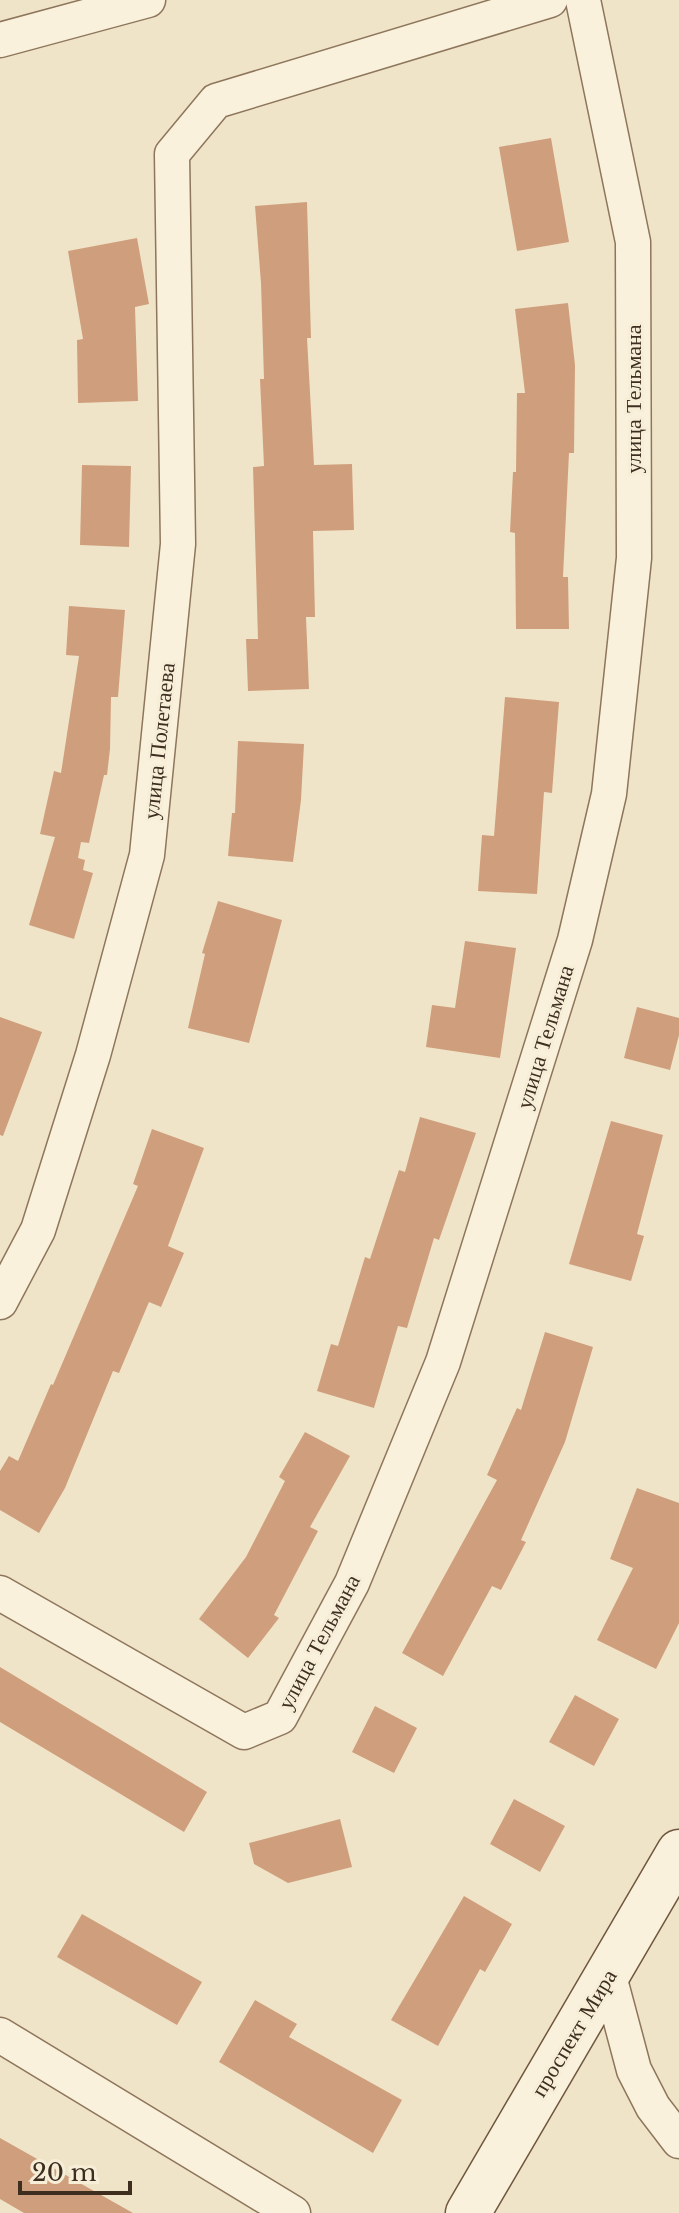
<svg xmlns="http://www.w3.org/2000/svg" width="679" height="2213" font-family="'Libre Baskerville',serif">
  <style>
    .building { fill: #cf9f7d }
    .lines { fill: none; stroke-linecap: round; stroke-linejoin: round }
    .street-casing { stroke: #8d765c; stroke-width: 37 }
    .secondary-casing { stroke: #6f573f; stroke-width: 47 }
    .street { stroke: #faf1dc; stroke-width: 34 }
    .secondary { stroke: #faf1dc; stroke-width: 44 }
    .labels { text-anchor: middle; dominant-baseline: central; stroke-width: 6; stroke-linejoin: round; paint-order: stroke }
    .street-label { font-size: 22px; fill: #3d2e20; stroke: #f7eed8 }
  </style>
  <rect width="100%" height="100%" fill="#f0e4c8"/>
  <!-- building -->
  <path class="building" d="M 551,138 L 569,242 L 517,251 L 499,147 Z
    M 307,202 L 311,338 L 307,338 L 314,465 L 352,464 L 354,530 L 313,531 L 315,617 L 306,617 L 309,689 L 248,691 L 246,639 L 258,639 L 253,467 L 264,466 L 260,379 L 264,379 L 261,283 L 255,206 Z
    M 137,238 L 149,304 L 135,307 L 138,401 L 78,403 L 77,340 L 83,339 L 68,251 Z
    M 568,303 L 575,365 L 574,453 L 569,453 L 563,577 L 568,577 L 569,629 L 516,629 L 515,533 L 510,532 L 513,472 L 516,472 L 517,393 L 525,393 L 515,309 Z
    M 82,465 L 131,466 L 129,547 L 80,545 Z
    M 69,606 L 125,610 L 118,697 L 111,697 L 110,749 L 107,775 L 104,775 L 89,843 L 81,842 L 78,858 L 85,860 L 83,870 L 93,873 L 74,939 L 29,925 L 55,837 L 40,834 L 54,771 L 61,773 L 79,656 L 66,655 Z
    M 505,697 L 559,702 L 552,793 L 544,792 L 537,894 L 478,891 L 482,835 L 494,836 Z
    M 238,741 L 304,744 L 301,800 L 293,862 L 228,856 L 232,813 L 235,813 Z
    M 218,901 L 282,920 L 249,1043 L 188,1028 L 205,954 L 202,953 Z
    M 465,941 L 516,948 L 500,1058 L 426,1047 L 432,1005 L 455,1008 Z
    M 637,1007 L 679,1018 L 679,1035 L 670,1070 L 624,1058 Z
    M 0,1017 L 42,1032 L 3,1136 L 0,1135 Z
    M 420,1117 L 476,1133 L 439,1240 L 434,1238 L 407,1328 L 398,1326 L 374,1408 L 317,1391 L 331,1344 L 338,1346 L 365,1257 L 370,1259 L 399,1170 L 405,1172 Z
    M 611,1121 L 663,1135 L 637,1234 L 644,1236 L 631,1281 L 569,1264 Z
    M 152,1129 L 204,1148 L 168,1246 L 184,1253 L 161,1307 L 149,1302 L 119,1373 L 113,1371 L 65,1488 L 39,1533 L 0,1510 L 0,1471 L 9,1456 L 18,1461 L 51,1384 L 53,1385 L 138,1186 L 133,1184 Z
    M 545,1332 L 593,1347 L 565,1442 L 521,1540 L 526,1542 L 501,1590 L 492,1586 L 443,1676 L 402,1653 L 497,1480 L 487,1475 L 517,1408 L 521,1410 Z
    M 305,1432 L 350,1456 L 310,1527 L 318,1531 L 274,1615 L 279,1618 L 248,1658 L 199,1619 L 246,1557 L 285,1481 L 279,1477 Z
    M 637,1488 L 679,1503 L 679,1623 L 656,1669 L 597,1640 L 633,1568 L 610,1559 Z
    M 0,1667 L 207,1792 L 184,1832 L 0,1722 Z
    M 575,1695 L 619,1719 L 594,1766 L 549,1742 Z
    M 375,1706 L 417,1728 L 394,1773 L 352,1752 Z
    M 514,1799 L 565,1826 L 540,1872 L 490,1844 Z
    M 340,1819 L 352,1867 L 288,1883 L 254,1864 L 249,1843 Z
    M 464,1896 L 512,1924 L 485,1972 L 480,1969 L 438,2046 L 391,2020 Z
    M 82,1914 L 202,1982 L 177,2025 L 57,1957 Z
    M 255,2000 L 297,2024 L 289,2037 L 402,2100 L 373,2153 L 219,2062 Z
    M 0,2138 L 133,2213 L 24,2213 L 0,2199 Z"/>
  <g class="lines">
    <defs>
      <path id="street" d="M 0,40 L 148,0
        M 0,1302 L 38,1230 L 93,1055 L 147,855 L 178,544 L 172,154 L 216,101 L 550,0
        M 0,1593 L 244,1732 L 280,1717 L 352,1583 L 443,1362 L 575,940 L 609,794 L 634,558 L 633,242 L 583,0
        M 609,1976 L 634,2070 L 653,2107 L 679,2141
        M 0,2035 L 293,2213"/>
      <path id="secondary" d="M 468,2213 L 679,1852"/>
    </defs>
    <!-- street casing -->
    <use href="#street" class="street-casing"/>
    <!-- secondary casing -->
    <use href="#secondary" class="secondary-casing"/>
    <!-- street -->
    <use href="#street" class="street"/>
    <!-- secondary -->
    <use href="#secondary" class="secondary"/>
  </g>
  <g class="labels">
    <!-- street labels -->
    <g class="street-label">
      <text transform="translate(633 399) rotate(-90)">улица Тельмана</text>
      <text transform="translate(159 741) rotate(-84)">улица Полетаева</text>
      <text transform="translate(545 1037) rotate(-73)">улица Тельмана</text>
      <text transform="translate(319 1642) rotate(-62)">улица Тельмана</text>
      <text transform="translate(574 2033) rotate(-59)">проспект Мира</text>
    </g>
  </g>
  <!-- scale -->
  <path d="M20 2181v12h110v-12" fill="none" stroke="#3d2e20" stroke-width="4"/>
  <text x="32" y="2181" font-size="24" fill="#3d2e20" stroke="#f7eed8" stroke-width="6" paint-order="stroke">20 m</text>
</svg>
